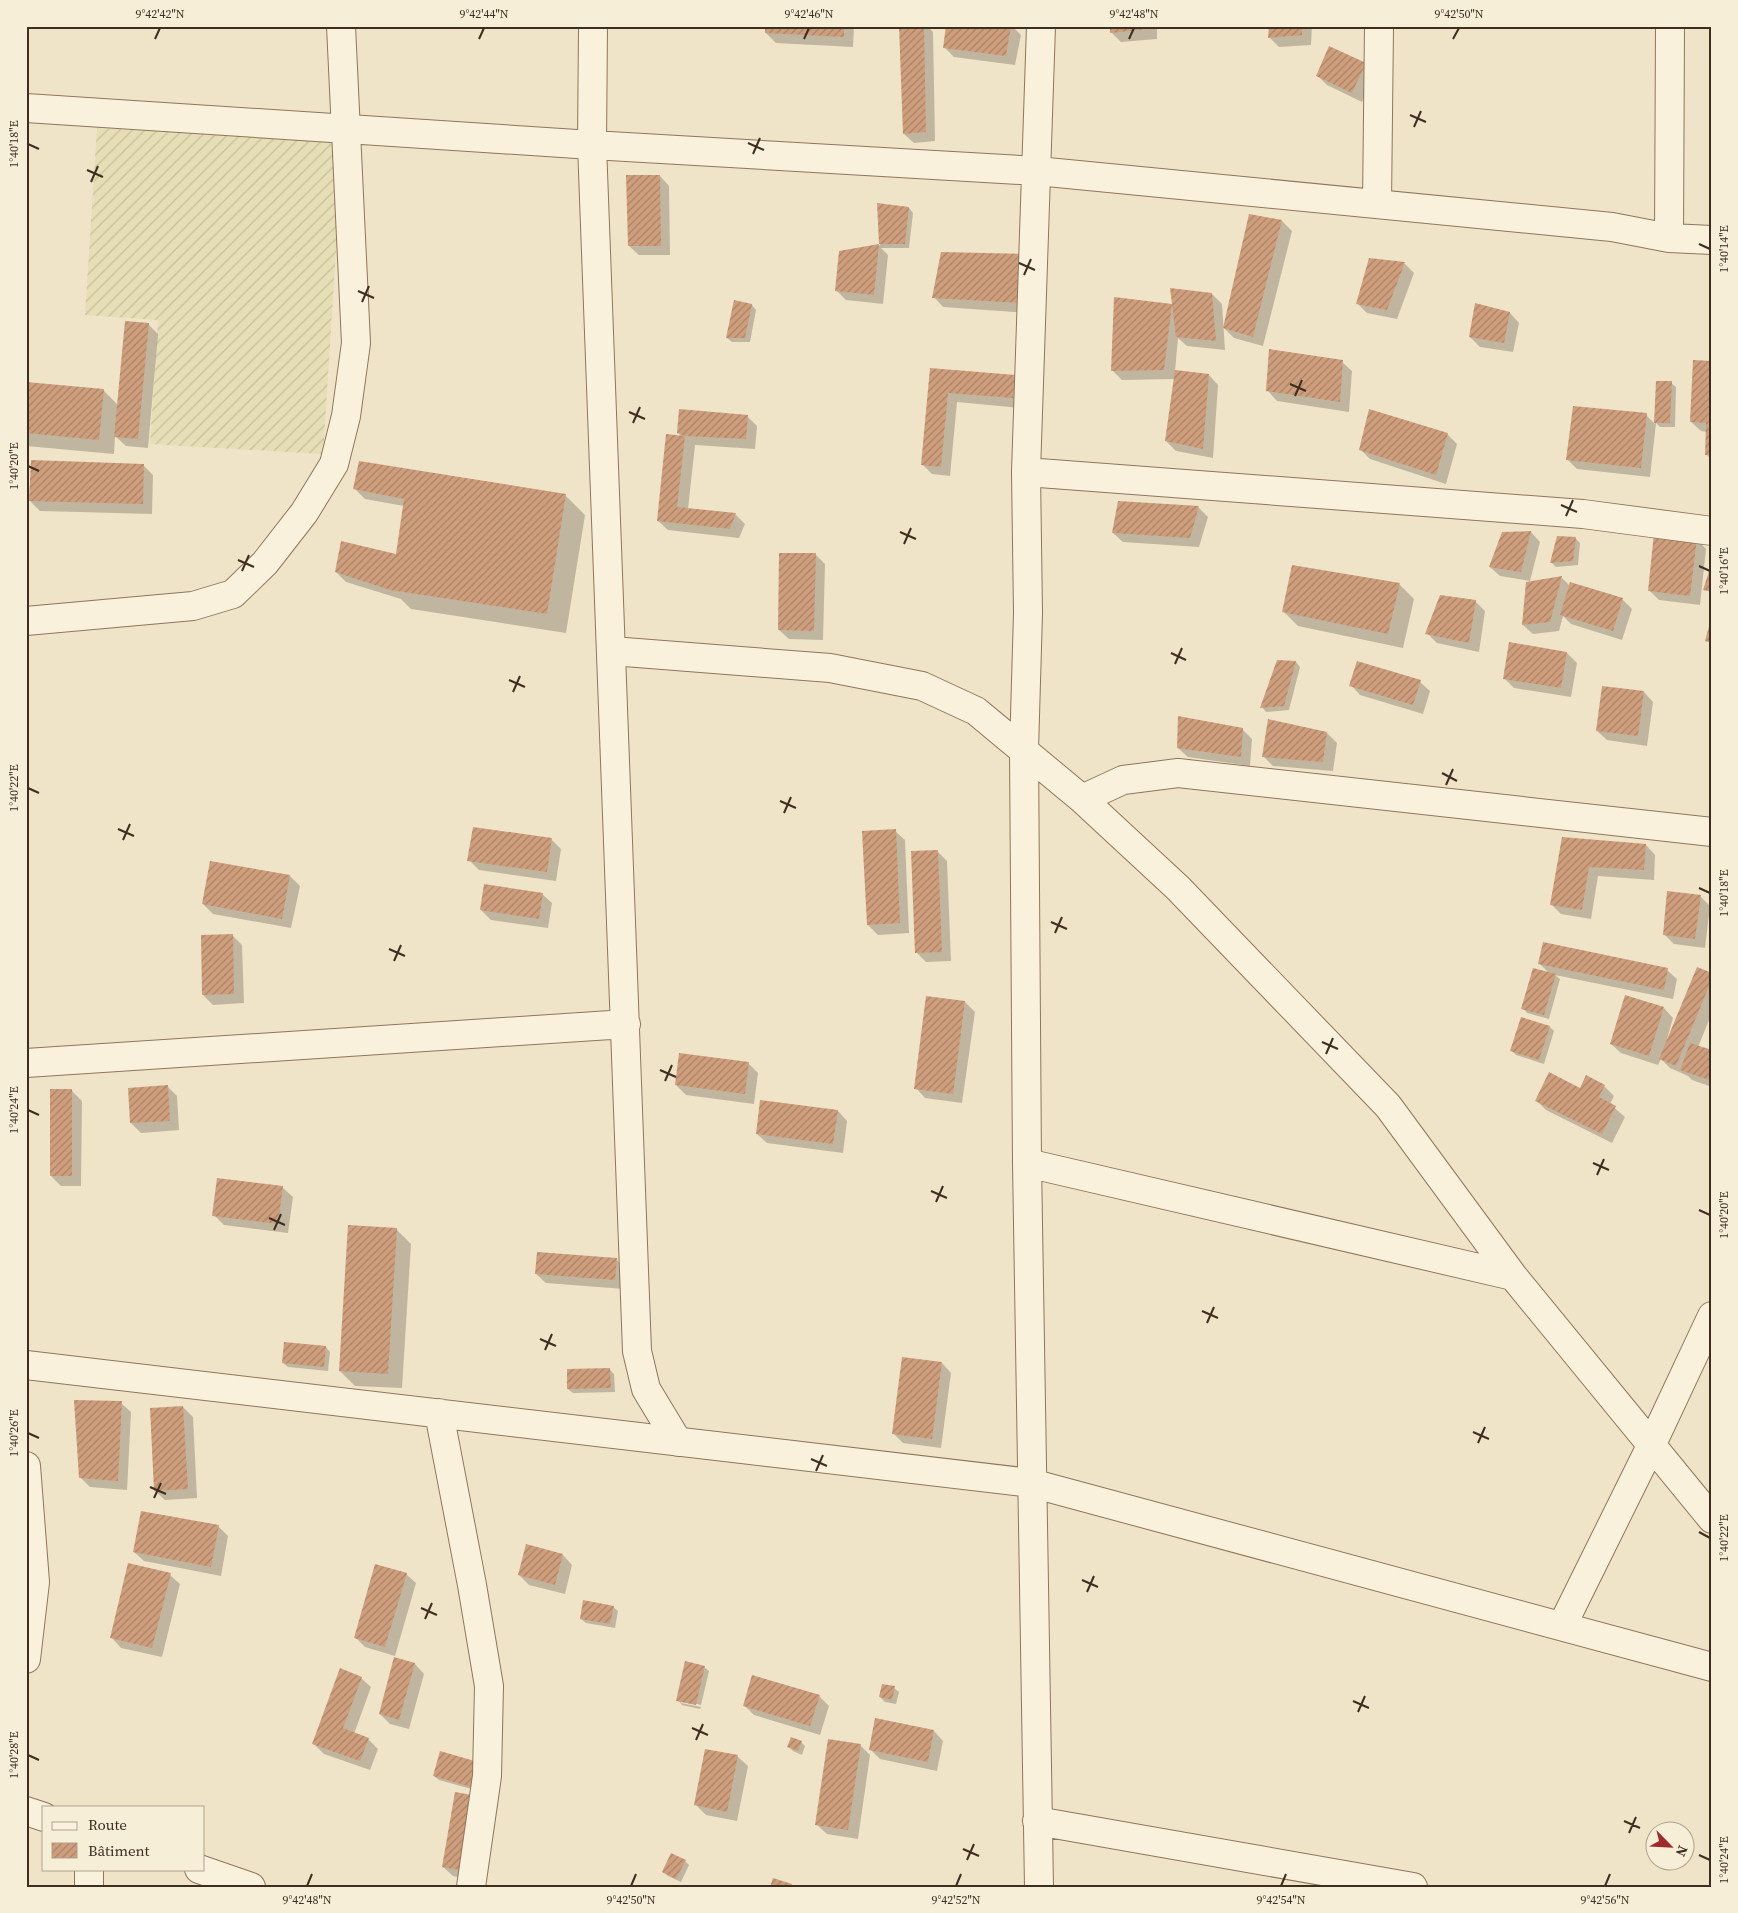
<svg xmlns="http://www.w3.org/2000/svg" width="1738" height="1913" font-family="'Source Serif 4',serif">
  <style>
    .farmland { fill: url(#farmland-furrows) }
    .shadow { fill: #0003 }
    .building { fill: url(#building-hatch) }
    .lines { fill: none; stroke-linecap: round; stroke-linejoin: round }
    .minor-casing { stroke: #8d765c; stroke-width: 30 }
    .minor { stroke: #faf1dc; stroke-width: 28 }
    .ticks { fill: none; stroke: #3d2e20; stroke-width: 2 }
    .neatline { fill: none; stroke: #3d2e20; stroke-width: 2 }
    .ticks-label { font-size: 12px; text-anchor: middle; fill: #3d2e20 }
  </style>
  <defs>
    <pattern id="farmland-furrows" width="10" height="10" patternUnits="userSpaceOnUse" patternTransform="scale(1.25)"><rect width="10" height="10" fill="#e6deb5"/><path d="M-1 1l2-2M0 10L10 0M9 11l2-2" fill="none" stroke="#c6bf9b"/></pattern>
    <pattern id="building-hatch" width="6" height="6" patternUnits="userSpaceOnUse" patternTransform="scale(1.25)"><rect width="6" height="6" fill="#cf9f7d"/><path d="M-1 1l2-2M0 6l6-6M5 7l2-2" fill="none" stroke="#a98266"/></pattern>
  </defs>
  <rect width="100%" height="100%" fill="#f0e4c8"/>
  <!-- farmland -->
  <path class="farmland" d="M 97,128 L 343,142 L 323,454 L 150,444 L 158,320 L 85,315 Z"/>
  <!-- shadow -->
  <path class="shadow" d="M 766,26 L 854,26 L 853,47 L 776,43 L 766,33 Z
    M 901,26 L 927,26 L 933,32 L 935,141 L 914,143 L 904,134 Z
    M 948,26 L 1012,26 L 1021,35 L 1015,65 L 954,57 L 944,47 Z
    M 1112,26 L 1157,26 L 1157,39 L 1121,42 L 1111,32 Z
    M 1270,26 L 1312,26 L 1311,45 L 1279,47 L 1269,37 Z
    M 1366,64 L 1375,74 L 1362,102 L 1327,85 L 1318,76 Z
    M 660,176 L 669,186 L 670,255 L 639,255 L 629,246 Z
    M 878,205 L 909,208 L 913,213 L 909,248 L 881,248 L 888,255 L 883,304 L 846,300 L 836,290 L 840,252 L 880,245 Z
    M 1250,216 L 1282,221 L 1292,231 L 1263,346 L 1234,338 L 1224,328 Z
    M 1027,255 L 1030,313 L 943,307 L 934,297 Z
    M 1370,260 L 1405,264 L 1414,273 L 1397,319 L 1367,313 L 1357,303 Z
    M 1212,294 L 1222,304 L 1225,350 L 1187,346 L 1178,338 L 1175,371 L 1209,375 L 1218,385 L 1213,458 L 1176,451 L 1166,441 L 1175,379 L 1122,380 L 1112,370 L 1115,299 L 1173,305 Z
    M 735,301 L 752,305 L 756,310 L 750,342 L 732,342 L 727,338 Z
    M 1510,313 L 1519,323 L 1513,352 L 1480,347 L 1470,337 Z
    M 148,324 L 158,334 L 148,448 L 126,446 L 115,436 L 114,454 L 26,446 L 26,384 L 103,390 L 119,406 Z
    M 1342,362 L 1352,371 L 1349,412 L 1277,401 L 1268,391 Z
    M 1712,362 L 1712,460 L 1706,454 L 1707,432 L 1701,431 L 1691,422 Z
    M 931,369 L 1015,376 L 1024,386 L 1022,408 L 957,402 L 950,476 L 932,474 L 922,464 Z
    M 1657,382 L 1671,383 L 1676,387 L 1675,427 L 1660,427 L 1656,423 L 1650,477 L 1577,469 L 1567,459 L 1646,415 L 1655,424 Z
    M 747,416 L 757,426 L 755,449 L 695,445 L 688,509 L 735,514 L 745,524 L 739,538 L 668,530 L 658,521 L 682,437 L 678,433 Z
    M 1447,434 L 1457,444 L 1446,484 L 1370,459 L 1360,449 Z
    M 143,465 L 153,475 L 152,514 L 40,511 L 30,501 Z
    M 355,489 L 565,495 L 585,515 L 566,633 L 411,609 L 401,599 L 346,582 L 336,572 L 397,555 L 404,506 L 365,499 Z
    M 1119,503 L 1199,508 L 1208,517 L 1199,547 L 1123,542 L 1113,533 Z
    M 1531,532 L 1540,542 L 1530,581 L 1500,576 L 1490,567 L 1503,533 Z
    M 1558,538 L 1576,539 L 1580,543 L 1578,565 L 1556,567 L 1551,562 Z
    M 1697,539 L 1706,549 L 1700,605 L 1659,600 L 1649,590 Z
    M 815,554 L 825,564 L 823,640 L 789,639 L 779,630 Z
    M 1562,578 L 1570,586 L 1622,599 L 1632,609 L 1622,640 L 1571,624 L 1563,616 L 1559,631 L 1533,634 L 1523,625 Z
    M 1399,584 L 1414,599 L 1403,648 L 1298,626 L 1283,611 Z
    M 1475,601 L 1485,611 L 1479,652 L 1437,643 L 1427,633 Z
    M 1567,653 L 1577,663 L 1571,697 L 1514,688 L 1504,678 Z
    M 1278,662 L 1296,662 L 1300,667 L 1289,710 L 1266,712 L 1262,707 Z
    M 1420,682 L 1430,691 L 1423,714 L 1360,695 L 1351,685 Z
    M 1644,692 L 1653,702 L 1647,746 L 1607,740 L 1597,731 Z
    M 1242,729 L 1252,739 L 1250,766 L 1188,757 L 1178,748 Z
    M 1327,733 L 1337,743 L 1333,771 L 1273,766 L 1264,757 Z
    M 895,831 L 905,840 L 909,933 L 878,935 L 868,925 Z
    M 1563,838 L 1646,845 L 1655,855 L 1654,880 L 1598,876 L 1591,919 L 1561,914 L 1551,904 Z
    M 551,839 L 561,849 L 556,881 L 479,870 L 469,860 Z
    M 937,851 L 947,861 L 951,961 L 926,962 L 916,952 Z
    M 290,876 L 300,886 L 291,928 L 213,914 L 203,904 Z
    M 542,894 L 552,903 L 548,928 L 491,920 L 481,910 Z
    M 1700,896 L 1710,906 L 1705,948 L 1674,944 L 1664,934 Z
    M 233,936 L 242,945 L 244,1003 L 213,1005 L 203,995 Z
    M 1540,964 L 1667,970 L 1677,979 L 1673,999 L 1555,975 L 1560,979 L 1549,1019 L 1527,1013 L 1523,1008 L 1549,973 Z
    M 1712,974 L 1712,1013 L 1698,1047 L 1712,1052 L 1712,1087 L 1692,1080 L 1688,1076 L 1670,1068 L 1661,1059 L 1658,1065 L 1621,1053 L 1611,1044 L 1664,1008 L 1673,1018 L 1667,1039 L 1669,1039 Z
    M 927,997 L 965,1002 L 975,1012 L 962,1103 L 925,1098 L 916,1088 Z
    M 1550,1027 L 1554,1031 L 1544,1064 L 1516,1055 L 1512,1051 Z
    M 748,1063 L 758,1073 L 754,1104 L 686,1095 L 676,1085 Z
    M 167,1086 L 177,1096 L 179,1130 L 141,1133 L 131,1123 Z
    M 1604,1086 L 1614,1096 L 1610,1104 L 1625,1117 L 1612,1143 L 1546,1110 L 1536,1100 Z
    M 72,1091 L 82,1101 L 81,1186 L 61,1186 L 51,1176 Z
    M 838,1111 L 847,1121 L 843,1153 L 767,1143 L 757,1134 Z
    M 283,1188 L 293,1197 L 288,1233 L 224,1225 L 214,1215 Z
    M 396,1229 L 411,1244 L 402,1388 L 355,1386 L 340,1371 Z
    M 616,1259 L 626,1269 L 624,1289 L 546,1283 L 536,1274 Z
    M 326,1347 L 330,1352 L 328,1371 L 288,1367 L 283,1363 Z
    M 942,1363 L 951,1373 L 941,1448 L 903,1443 L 893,1433 Z
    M 610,1370 L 614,1374 L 615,1392 L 573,1393 L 568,1389 Z
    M 121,1403 L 131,1412 L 127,1490 L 90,1487 L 80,1477 Z
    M 183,1407 L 193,1417 L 197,1498 L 165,1500 L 155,1491 Z
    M 218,1526 L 228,1536 L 221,1576 L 144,1561 L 134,1552 Z
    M 563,1555 L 572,1565 L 565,1594 L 529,1585 L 519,1575 Z
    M 406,1574 L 416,1583 L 395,1656 L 365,1647 L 355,1637 Z
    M 170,1575 L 180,1584 L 162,1657 L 121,1648 L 112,1638 Z
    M 613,1607 L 618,1611 L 615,1628 L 586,1623 L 581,1619 Z
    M 395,1659 L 415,1664 L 424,1674 L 409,1729 L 390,1724 L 380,1714 Z
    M 704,1667 L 709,1671 L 701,1705 L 681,1700 L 681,1703 L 701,1707 L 700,1709 L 682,1705 L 678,1700 Z
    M 361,1678 L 371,1687 L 354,1734 L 368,1739 L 378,1749 L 370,1770 L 324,1754 L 314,1744 Z
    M 894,1688 L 899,1692 L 896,1704 L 885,1702 L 880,1697 Z
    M 819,1696 L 829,1706 L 820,1735 L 754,1715 L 744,1705 Z
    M 934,1731 L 943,1741 L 937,1771 L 880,1759 L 870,1749 Z
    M 801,1742 L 805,1746 L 802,1755 L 793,1751 L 789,1747 Z
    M 860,1745 L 870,1755 L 858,1839 L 827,1834 L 817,1825 Z
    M 706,1750 L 738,1757 L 748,1766 L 737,1821 L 706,1815 L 696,1805 Z
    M 477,1763 L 475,1790 L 439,1780 L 434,1776 Z
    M 456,1793 L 468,1879 L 453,1876 L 443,1867 Z
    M 685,1861 L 689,1865 L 681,1882 L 668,1876 L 663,1872 Z"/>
  <!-- building -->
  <path class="building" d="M 765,26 L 844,26 L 844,37 L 765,33 Z
    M 899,26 L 924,26 L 926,132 L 903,134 Z
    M 946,26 L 1011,26 L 1006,56 L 943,48 Z
    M 1110,26 L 1148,26 L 1147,29 L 1110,33 Z
    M 1269,26 L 1302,26 L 1302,35 L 1268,38 Z
    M 1329,46 L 1366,63 L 1352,93 L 1316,76 Z
    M 626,175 L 660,175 L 661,246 L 628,246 Z
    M 877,203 L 909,207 L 905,244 L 879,244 Z
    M 1249,214 L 1282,220 L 1253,337 L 1223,328 Z
    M 879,244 L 874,295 L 835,291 L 839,251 Z
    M 941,252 L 1027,254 L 1021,303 L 932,298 Z
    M 1369,258 L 1405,262 L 1387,310 L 1356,304 Z
    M 1170,288 L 1212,293 L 1216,341 L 1176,337 L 1172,304 L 1164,370 L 1111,371 L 1114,297 L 1172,304 Z
    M 734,300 L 752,304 L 745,338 L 726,338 Z
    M 1475,303 L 1510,312 L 1504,343 L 1469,337 Z
    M 125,321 L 149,323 L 138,439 L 114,437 Z
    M 1269,349 L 1343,360 L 1340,402 L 1266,391 Z
    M 1693,360 L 1712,361 L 1712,455 L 1705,455 L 1706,423 L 1690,422 Z
    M 930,368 L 1015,375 L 1013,398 L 948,393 L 941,467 L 921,465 Z
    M 1175,370 L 1209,374 L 1203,449 L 1165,441 Z
    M 1656,381 L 1672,381 L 1670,423 L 1654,423 Z
    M 26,382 L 104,389 L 99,440 L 26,433 Z
    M 1573,406 L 1647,413 L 1641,468 L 1566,460 Z
    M 679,409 L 748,415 L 746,439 L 685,436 L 677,433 Z
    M 1369,409 L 1448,433 L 1436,475 L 1359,450 Z
    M 666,434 L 685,436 L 677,507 L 736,513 L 730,529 L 657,521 Z
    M 31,460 L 144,464 L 143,504 L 29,501 Z
    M 359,461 L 566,494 L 547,614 L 390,590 L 335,572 L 341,541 L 396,554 L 404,499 L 353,489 Z
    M 1118,501 L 1199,506 L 1190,538 L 1112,533 Z
    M 1531,531 L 1521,572 L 1489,567 L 1502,532 Z
    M 1654,533 L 1697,538 L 1690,596 L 1648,591 Z
    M 1557,536 L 1576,537 L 1573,561 L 1550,563 Z
    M 779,553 L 816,553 L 814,631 L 778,630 Z
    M 1712,562 L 1712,592 L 1703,590 Z
    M 1292,565 L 1400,583 L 1388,634 L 1282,612 Z
    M 1562,576 L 1550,622 L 1522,625 L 1526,582 Z
    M 1570,582 L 1623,598 L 1613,631 L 1560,615 Z
    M 1440,595 L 1476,600 L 1469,643 L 1425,634 Z
    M 1711,619 L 1712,619 L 1712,643 L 1705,641 Z
    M 1509,642 L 1567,652 L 1561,688 L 1503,679 Z
    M 1277,660 L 1296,661 L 1284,706 L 1260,708 Z
    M 1357,661 L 1421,680 L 1413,705 L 1349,686 Z
    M 1602,686 L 1644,691 L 1638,736 L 1596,731 Z
    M 1178,716 L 1243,728 L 1241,757 L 1177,748 Z
    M 1268,719 L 1327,732 L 1323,762 L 1262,757 Z
    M 473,827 L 552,838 L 547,872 L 467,861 Z
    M 896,829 L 900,923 L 867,925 L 862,831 Z
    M 1562,837 L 1646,844 L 1644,870 L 1589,867 L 1582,910 L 1550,905 Z
    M 938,850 L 942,952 L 915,953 L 911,851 Z
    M 210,861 L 290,875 L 282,919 L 202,904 Z
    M 484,884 L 543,893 L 539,919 L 480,910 Z
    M 1667,891 L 1701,895 L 1695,939 L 1663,935 Z
    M 233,934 L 234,994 L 202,995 L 201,935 Z
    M 1543,942 L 1668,968 L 1664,990 L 1538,964 Z
    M 1697,967 L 1712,973 L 1712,979 L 1676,1066 L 1659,1059 Z
    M 1533,968 L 1556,974 L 1544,1015 L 1521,1009 Z
    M 1625,995 L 1664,1007 L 1649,1056 L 1610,1044 Z
    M 926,996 L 965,1001 L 953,1094 L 914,1089 Z
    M 1521,1017 L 1550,1026 L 1539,1060 L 1510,1051 Z
    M 1690,1043 L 1712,1050 L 1712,1081 L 1680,1070 Z
    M 679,1053 L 749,1062 L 745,1094 L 675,1085 Z
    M 1549,1072 L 1580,1088 L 1586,1075 L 1605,1085 L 1599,1097 L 1616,1106 L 1602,1134 L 1535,1101 Z
    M 168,1085 L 170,1121 L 130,1123 L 128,1088 Z
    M 50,1089 L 72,1089 L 72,1176 L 50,1176 Z
    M 760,1100 L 838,1110 L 833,1144 L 756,1134 Z
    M 217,1178 L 283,1186 L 278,1224 L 212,1216 Z
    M 348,1225 L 397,1228 L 388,1374 L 339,1371 Z
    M 537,1252 L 617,1258 L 615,1280 L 535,1274 Z
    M 284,1342 L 326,1346 L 324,1367 L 282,1363 Z
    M 902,1357 L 942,1362 L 932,1439 L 892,1434 Z
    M 610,1368 L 611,1388 L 567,1389 L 567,1369 Z
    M 74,1400 L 122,1401 L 118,1481 L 79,1478 Z
    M 183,1406 L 188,1489 L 154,1491 L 150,1408 Z
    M 141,1511 L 219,1525 L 211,1567 L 133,1552 Z
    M 526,1544 L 563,1554 L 555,1585 L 518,1575 Z
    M 128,1563 L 171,1573 L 152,1648 L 110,1638 Z
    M 375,1564 L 407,1573 L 385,1647 L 354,1638 Z
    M 583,1600 L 614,1606 L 610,1624 L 580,1619 Z
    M 394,1657 L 415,1663 L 399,1720 L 379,1714 Z
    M 685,1661 L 705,1666 L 696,1705 L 676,1701 Z
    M 340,1668 L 362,1677 L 343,1728 L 369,1738 L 360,1761 L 312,1744 Z
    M 752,1675 L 820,1695 L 810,1726 L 743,1706 Z
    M 882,1684 L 895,1686 L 892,1700 L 879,1697 Z
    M 875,1718 L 934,1730 L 928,1762 L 869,1750 Z
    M 791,1737 L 802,1741 L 798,1751 L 787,1747 Z
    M 828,1739 L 861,1744 L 848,1830 L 815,1825 Z
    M 705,1749 L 738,1755 L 727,1812 L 694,1805 Z
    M 440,1751 L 478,1762 L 471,1787 L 433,1776 Z
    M 455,1792 L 472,1795 L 459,1870 L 442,1867 Z
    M 671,1853 L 686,1860 L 676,1879 L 662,1872 Z
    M 773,1878 L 792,1884 L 791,1887 L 770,1887 Z"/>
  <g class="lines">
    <defs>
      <path id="minor" d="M 593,26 L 592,145 L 637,1351 L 646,1389 L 678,1442
        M 26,108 L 592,145 L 1037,171 L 1612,227 L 1669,238 L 1712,240
        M 1377,204 L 1379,26
        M 1669,238 L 1670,26
        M 1026,472 L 1583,514 L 1712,531
        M 26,621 L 193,606 L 233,594 L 265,563 L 304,513 L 334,464 L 346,416 L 356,343 L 341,26
        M 612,651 L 830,668 L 922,686 L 976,711 L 1082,799 L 1178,888 L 1388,1106 L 1513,1276 L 1712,1519
        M 1082,799 L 1123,780 L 1178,773 L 1712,832
        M 26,1063 L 626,1024
        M 1027,1163 L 1513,1276
        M 26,1365 L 1031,1483 L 1712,1667
        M 439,1413 L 472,1585 L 489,1686 L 487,1776 L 471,1887
        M 26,1466 L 35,1582 L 26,1659
        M 1562,1626 L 1651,1446 L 1712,1316
        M 26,1811 L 44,1817
        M 1037,1821 L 1413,1887
        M 89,1869 L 89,1887
        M 199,1869 L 251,1887
        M 1039,1887 L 1027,1163 L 1024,750 L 1028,613 L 1026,472 L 1041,26"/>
    </defs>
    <!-- minor casing -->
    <use href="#minor" class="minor-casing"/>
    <!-- minor -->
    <use href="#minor" class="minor"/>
  </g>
  <!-- ticks -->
  <path class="ticks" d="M 155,39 L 160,28M 479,39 L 484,28M 804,39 L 809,28M 1129,39 L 1134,28M 1453,39 L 1459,28M 1410,115 L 1426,122M 1414,127 L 1421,111M 748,143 L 764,150M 28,144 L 39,149M 753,154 L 760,138M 87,170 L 103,177M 91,182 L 98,166M 1699,244 L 1710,249M 1019,263 L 1035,270M 1024,275 L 1031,259M 358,291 L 374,298M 362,302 L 369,286M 1290,384 L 1306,391M 1295,396 L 1302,380M 629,412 L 645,419M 633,423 L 640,407M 28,466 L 39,471M 1561,505 L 1577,512M 1566,516 L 1573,500M 900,532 L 916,539M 904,544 L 911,528M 238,560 L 254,567M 1699,566 L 1710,571M 242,571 L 249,555M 1171,653 L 1186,660M 1175,664 L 1182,648M 509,680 L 525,687M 513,692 L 520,676M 1442,773 L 1457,781M 1446,785 L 1453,769M 28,788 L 39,793M 780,801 L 796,808M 784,813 L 791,797M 118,829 L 134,836M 123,840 L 130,824M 1699,888 L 1710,893M 1051,922 L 1067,929M 1055,933 L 1062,917M 389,949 L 405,956M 394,961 L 401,945M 1322,1042 L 1338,1049M 1326,1054 L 1333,1038M 660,1070 L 676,1077M 665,1081 L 672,1065M 28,1110 L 39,1115M 1593,1163 L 1609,1170M 1597,1175 L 1604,1159M 931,1191 L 947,1198M 936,1202 L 943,1186M 1699,1210 L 1710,1215M 269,1218 L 285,1225M 274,1230 L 281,1214M 1202,1311 L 1218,1318M 1207,1323 L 1214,1307M 540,1339 L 556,1346M 545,1350 L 552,1334M 1473,1432 L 1489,1439M 28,1433 L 39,1438M 1478,1443 L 1485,1427M 811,1459 L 827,1466M 816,1471 L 823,1455M 150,1487 L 166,1494M 154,1498 L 161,1483M 1699,1532 L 1710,1538M 1082,1580 L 1098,1587M 1087,1592 L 1094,1576M 421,1608 L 437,1615M 425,1619 L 432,1603M 1353,1701 L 1369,1708M 1358,1712 L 1365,1696M 692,1728 L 708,1735M 696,1740 L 703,1724M 28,1755 L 39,1760M 1624,1821 L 1640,1828M 1629,1833 L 1636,1817M 963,1849 L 979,1856M 1699,1855 L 1710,1860M 967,1860 L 974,1844M 307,1886 L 312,1874M 631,1886 L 636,1874M 956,1886 L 961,1874M 1281,1886 L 1286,1874M 1605,1886 L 1610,1874"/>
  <!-- border -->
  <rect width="1738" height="1913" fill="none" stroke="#f7eed8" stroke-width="55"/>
  <!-- legend -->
  <rect x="42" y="1806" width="162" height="65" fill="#f7eed8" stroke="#ada18e"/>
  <rect x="52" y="1822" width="25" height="8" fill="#faf1dc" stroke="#ada18e"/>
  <text x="88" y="1830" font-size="15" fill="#3d2e20">Route</text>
  <rect x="52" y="1843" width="25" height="15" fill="url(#building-hatch)" stroke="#ada18e"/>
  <text x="88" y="1856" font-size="15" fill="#3d2e20">Bâtiment</text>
  <!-- north arrow -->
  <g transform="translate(1670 1846) rotate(114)"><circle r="24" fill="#f7eed8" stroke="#ada18e"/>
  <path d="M0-4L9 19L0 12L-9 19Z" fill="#9e2a2b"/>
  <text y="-8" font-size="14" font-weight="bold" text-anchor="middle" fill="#3d2e20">N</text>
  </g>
  <rect x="28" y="28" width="1682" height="1858" class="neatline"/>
  <g class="ticks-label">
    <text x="160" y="18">9°42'42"N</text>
    <text x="484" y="18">9°42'44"N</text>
    <text x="809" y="18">9°42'46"N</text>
    <text x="1134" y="18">9°42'48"N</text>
    <text x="1459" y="18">9°42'50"N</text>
    <text transform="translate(14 144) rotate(-90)" y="4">1°40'18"E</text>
    <text transform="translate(1724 249) rotate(-90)" y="4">1°40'14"E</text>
    <text transform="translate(14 466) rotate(-90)" y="4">1°40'20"E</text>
    <text transform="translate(1724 571) rotate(-90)" y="4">1°40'16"E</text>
    <text transform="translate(14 788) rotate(-90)" y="4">1°40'22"E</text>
    <text transform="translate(1724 893) rotate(-90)" y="4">1°40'18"E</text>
    <text transform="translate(14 1110) rotate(-90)" y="4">1°40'24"E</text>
    <text transform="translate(1724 1215) rotate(-90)" y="4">1°40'20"E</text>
    <text transform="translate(14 1433) rotate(-90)" y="4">1°40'26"E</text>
    <text transform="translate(1724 1538) rotate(-90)" y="4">1°40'22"E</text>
    <text transform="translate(14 1755) rotate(-90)" y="4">1°40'28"E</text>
    <text transform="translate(1724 1860) rotate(-90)" y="4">1°40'24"E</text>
    <text x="307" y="1904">9°42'48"N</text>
    <text x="631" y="1904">9°42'50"N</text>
    <text x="956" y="1904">9°42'52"N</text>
    <text x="1281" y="1904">9°42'54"N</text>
    <text x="1605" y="1904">9°42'56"N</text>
  </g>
</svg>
